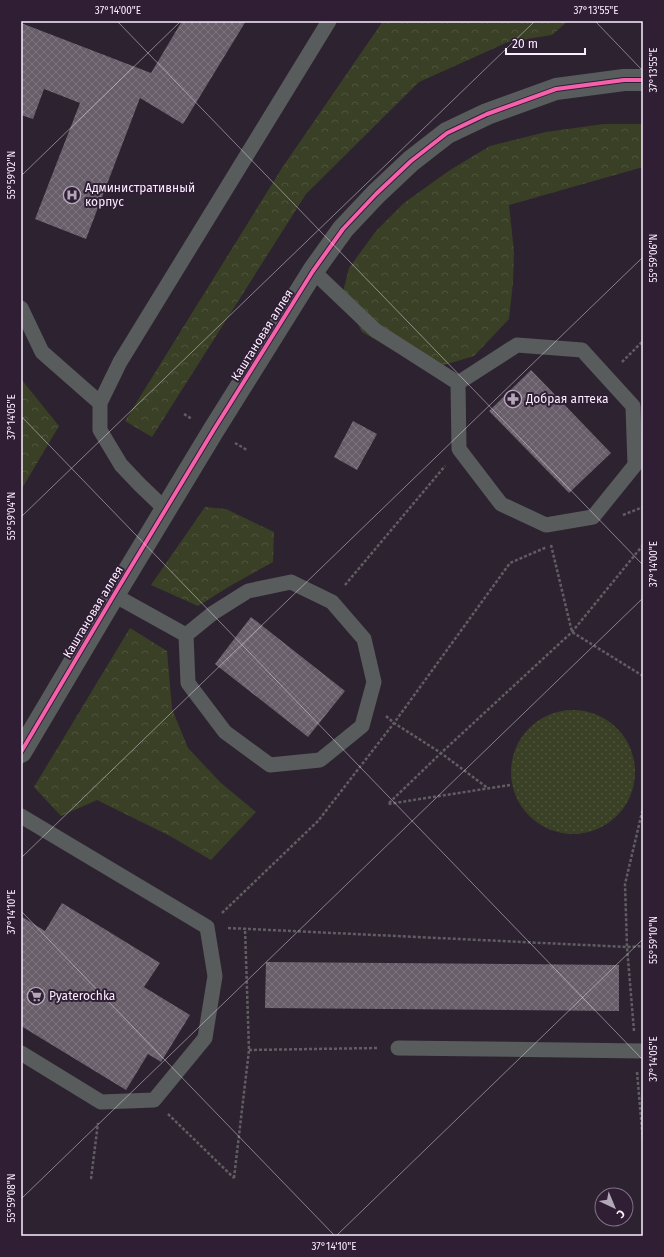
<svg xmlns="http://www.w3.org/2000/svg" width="664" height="1257" font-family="'Fira Sans',sans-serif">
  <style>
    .grass { fill: url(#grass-dots) }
    .forest { fill: url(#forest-crowns) }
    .building { fill: url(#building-cross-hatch) }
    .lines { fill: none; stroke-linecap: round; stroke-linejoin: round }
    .path { stroke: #605e63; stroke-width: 2.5; stroke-dasharray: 3 2; stroke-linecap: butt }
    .service { stroke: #595c5c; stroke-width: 15 }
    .minor { stroke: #595c5c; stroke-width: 22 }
    .cycleway-casing { stroke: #301e35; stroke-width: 6 }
    .cycleway { stroke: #f560ab; stroke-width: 4 }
    .ticks { fill: none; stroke: #fbefff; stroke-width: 1; stroke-opacity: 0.45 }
    .labels { text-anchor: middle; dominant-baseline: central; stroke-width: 4; stroke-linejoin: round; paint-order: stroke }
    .poi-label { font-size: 12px; fill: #fbefff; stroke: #301e35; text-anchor: start }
    .street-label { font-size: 12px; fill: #fbefff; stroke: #301e35 }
    .neatline { fill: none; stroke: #fbefff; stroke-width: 1.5 }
    .ticks-label { font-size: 10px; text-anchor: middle; fill: #fbefff }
  </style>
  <defs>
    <pattern id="grass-dots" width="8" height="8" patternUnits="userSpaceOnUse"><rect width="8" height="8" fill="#3a4025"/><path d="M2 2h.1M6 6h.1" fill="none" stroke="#4e533b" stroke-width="1.8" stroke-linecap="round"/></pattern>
    <pattern id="forest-crowns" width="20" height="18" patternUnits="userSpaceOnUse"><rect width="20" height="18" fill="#3a4025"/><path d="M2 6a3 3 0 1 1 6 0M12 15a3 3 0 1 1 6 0" fill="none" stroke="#4e533b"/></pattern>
    <pattern id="building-cross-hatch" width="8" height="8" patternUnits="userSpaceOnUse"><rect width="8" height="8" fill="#675e69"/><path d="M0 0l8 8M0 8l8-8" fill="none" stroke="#7e7580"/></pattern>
  </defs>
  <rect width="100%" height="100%" fill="#2d2330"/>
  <!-- grass -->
  <path class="grass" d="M511 772a62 62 0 1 1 124 0a62 62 0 1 1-124 0Z"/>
  <!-- forest -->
  <path class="forest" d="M 383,21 L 568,21 L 552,35 L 508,42 L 419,82 L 306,194 L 152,437 L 125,421 L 282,168 Z
    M 604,124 L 643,124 L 643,167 L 509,205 L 514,252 L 513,282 L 509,319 L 474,356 L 437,367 L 405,357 L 362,332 L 342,296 L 349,268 L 376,231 L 404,203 L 450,170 L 490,146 L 546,132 Z
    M 21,379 L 59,426 L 21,490 Z
    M 205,507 L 226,509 L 274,532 L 273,562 L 230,586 L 198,606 L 151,585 Z
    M 130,628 L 167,651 L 172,709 L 188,748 L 221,783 L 256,812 L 211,860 L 170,836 L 97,800 L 61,816 L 34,787 Z"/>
  <!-- building -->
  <path class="building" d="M 182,21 L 246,21 L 183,124 L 140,98 L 86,239 L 35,219 L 80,103 L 44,89 L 33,119 L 21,115 L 21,23 L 151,73 Z
    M 531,370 L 611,453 L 569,493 L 489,411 Z
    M 353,421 L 377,434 L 357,470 L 334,457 Z
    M 251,617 L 345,691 L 308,737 L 215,664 Z
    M 62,903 L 160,963 L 144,987 L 190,1015 L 161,1062 L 148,1054 L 126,1090 L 21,1026 L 21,916 L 45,931 Z
    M 266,962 L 619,965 L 619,1011 L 265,1008 Z"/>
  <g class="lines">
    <!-- path -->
    <path class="path" d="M 622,362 L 643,341
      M 184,414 L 192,419
      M 235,443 L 247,450
      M 623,515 L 643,507
      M 551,545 L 572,632 L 643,676
      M 345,585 L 445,466
      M 386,716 L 394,723 L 441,753 L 489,789
      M 510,785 L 388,804 L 441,753 L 572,632 L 643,545
      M 222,913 L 318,821 L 394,723 L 510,563 L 547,547
      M 228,928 L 627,947 L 643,946
      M 634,1031 L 627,947 L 625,884 L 643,808
      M 249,1050 L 377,1048
      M 637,1072 L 643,1141
      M 168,1114 L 234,1178
      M 234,1178 L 249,1050 L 245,928
      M 91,1179 L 98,1123"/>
    <!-- service -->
    <path class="service" d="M 313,271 L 375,330 L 458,383
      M 21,308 L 42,352 L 100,403
      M 517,345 L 582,350 L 633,406 L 635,465 L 593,517 L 546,525 L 501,504 L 459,449 L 458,383 Z
      M 166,510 L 140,485 L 121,465 L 100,430 L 100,403 L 120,362 L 329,21
      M 291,582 L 332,602 L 364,639 L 374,682 L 362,726 L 320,760 L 270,765 L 225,732 L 188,683 L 186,635 L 213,613 L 248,591 Z
      M 114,595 L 186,635
      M 21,816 L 207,927 L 215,976 L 205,1038 L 154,1100 L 101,1102 L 21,1053
      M 398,1048 L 643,1051"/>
    <!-- minor -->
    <path class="minor" d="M 21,752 L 114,595 L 213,431 L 313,271 L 343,229 L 376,194 L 411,161 L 447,133 L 487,114 L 556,89 L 624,80 L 643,80"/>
    <defs>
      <path id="cycleway" d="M 21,752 L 114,595 L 213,431 L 313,271 L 343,229 L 376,194 L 411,161 L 447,133 L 487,114 L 556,89 L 624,80 L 643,80"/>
    </defs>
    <!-- cycleway casing -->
    <use href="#cycleway" class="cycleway-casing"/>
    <!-- cycleway -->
    <use href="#cycleway" class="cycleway"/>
  </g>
  <!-- ticks -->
  <path class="ticks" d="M 117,21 L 643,565M 595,21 L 643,71M 21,176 L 181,21M 21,416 L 643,1060M 21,517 L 535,21M 21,858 L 643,257M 21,911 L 335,1236M 21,1199 L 643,598M 336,1236 L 643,939"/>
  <!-- icons -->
  <defs>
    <symbol id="hospital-ring" viewBox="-11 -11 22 22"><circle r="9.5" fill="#301e35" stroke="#b3a8b7" stroke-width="1.5"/><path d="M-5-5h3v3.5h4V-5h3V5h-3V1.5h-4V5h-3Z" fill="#b3a8b7"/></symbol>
    <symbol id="pharmacy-ring" viewBox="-11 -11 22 22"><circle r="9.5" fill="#301e35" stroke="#b3a8b7" stroke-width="1.5"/><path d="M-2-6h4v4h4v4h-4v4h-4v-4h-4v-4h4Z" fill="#b3a8b7"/></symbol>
    <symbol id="supermarket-ring" viewBox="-11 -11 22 22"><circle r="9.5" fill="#301e35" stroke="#b3a8b7" stroke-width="1.5"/><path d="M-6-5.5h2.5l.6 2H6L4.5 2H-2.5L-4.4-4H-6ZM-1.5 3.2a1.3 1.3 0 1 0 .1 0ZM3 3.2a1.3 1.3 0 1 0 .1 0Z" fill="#b3a8b7"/></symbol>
  </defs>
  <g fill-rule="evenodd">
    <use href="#hospital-ring" x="62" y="185" width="20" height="20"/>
    <use href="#pharmacy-ring" x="503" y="389" width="20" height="20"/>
    <use href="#supermarket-ring" x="26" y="986" width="20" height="20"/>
  </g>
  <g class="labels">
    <!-- poi labels -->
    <g class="poi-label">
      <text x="85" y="188">Административный<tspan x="85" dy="14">корпус</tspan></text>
      <text x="526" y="399">Добрая аптека</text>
      <text x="49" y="996">Pyaterochka</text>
    </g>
    <!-- street labels -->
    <g class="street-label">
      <text transform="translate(262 335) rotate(-58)">Каштановая аллея</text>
      <text transform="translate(93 612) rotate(-59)">Каштановая аллея</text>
    </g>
  </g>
  <!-- border -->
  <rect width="664" height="1257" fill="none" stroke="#301e35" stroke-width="44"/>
  <!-- north arrow -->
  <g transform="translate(614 1207) rotate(136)"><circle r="19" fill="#301e35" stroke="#817286"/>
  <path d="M0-3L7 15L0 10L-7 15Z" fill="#b3a8b7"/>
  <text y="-6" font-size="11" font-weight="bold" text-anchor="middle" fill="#fbefff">С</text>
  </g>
  <!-- scale -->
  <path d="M506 48v6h79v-6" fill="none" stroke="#fbefff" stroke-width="2"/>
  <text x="512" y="48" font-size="12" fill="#fbefff" stroke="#301e35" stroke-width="3" paint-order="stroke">20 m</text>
  <rect x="22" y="22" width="620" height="1213" class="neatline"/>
  <g class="ticks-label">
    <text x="118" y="14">37°14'00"E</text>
    <text x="596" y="14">37°13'55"E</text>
    <text transform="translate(653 70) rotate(-90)" y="4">37°13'55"E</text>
    <text transform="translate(11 175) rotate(-90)" y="4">55°59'02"N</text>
    <text transform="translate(653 258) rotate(-90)" y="4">55°59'06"N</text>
    <text transform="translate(11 417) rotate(-90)" y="4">37°14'05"E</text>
    <text transform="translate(11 516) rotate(-90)" y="4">55°59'04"N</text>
    <text transform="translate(653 564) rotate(-90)" y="4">37°14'00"E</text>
    <text transform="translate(11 912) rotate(-90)" y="4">37°14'10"E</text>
    <text transform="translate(653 940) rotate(-90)" y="4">55°59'10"N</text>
    <text transform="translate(653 1059) rotate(-90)" y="4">37°14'05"E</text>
    <text transform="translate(11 1198) rotate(-90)" y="4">55°59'08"N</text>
    <text x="334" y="1250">37°14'10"E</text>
  </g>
</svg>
